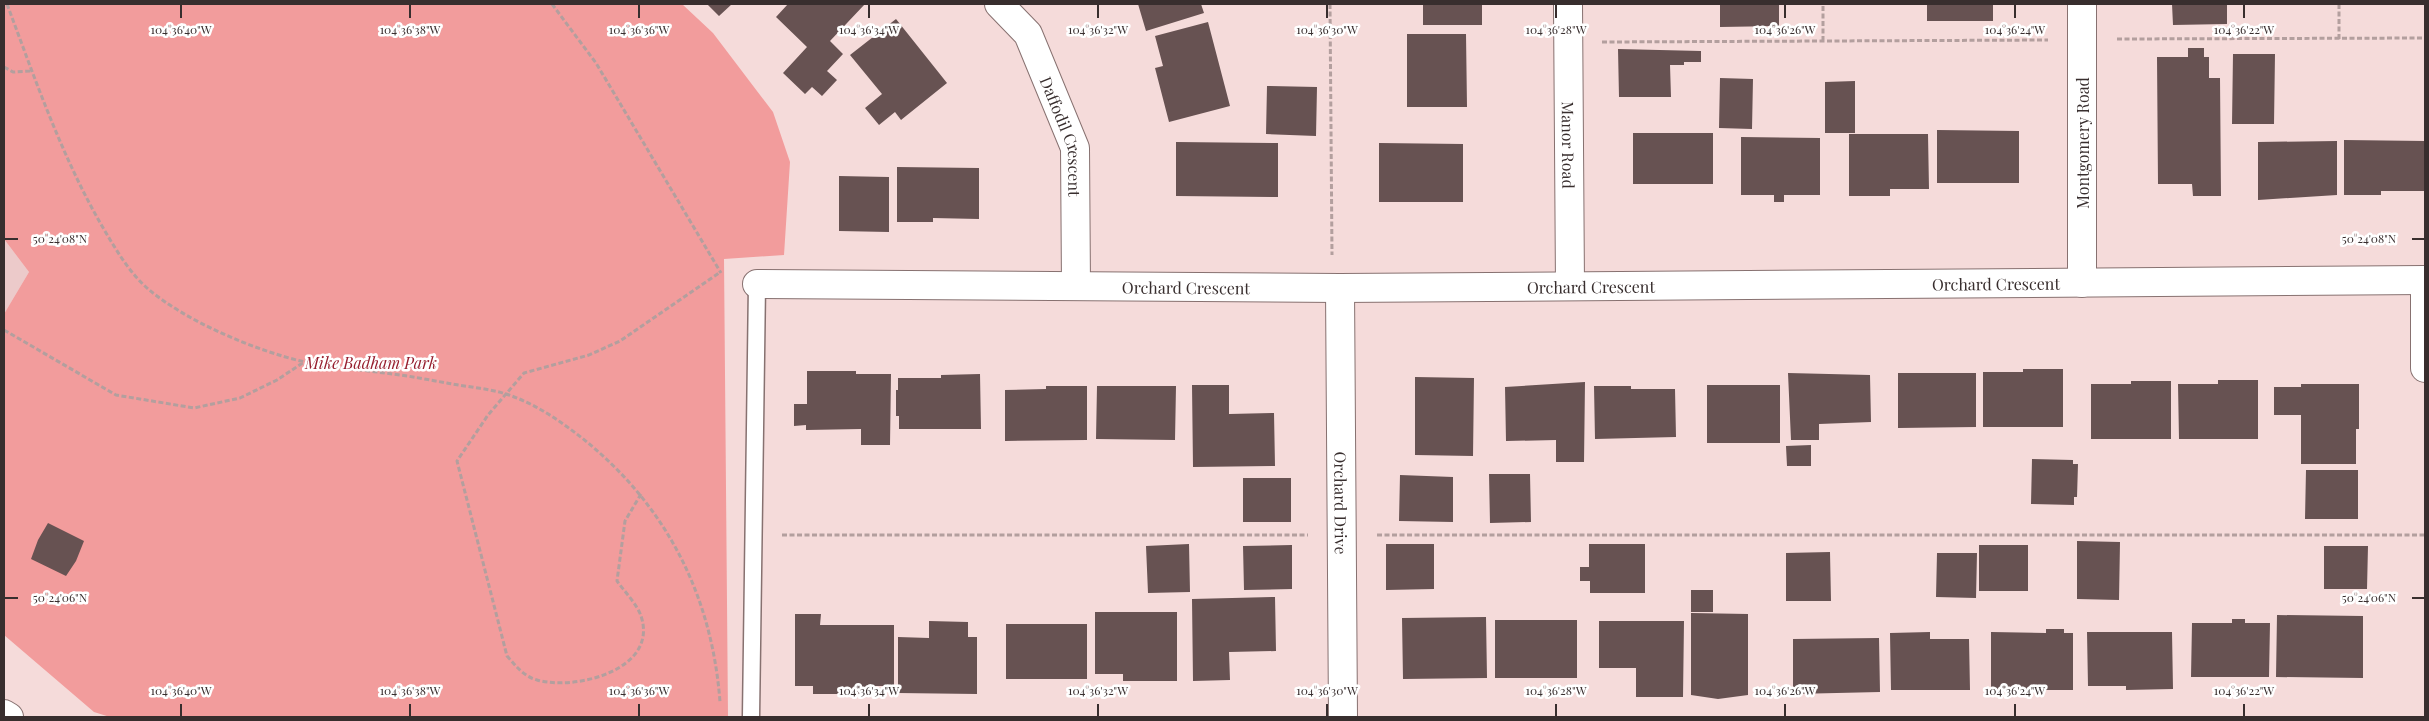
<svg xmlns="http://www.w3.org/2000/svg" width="2429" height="721" font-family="'Playfair Display',serif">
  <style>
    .built { fill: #eccaca }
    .green { fill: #f29c9c }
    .building { fill: #675252 }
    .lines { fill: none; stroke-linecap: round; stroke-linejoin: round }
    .service-casing { stroke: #877170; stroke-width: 19 }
    .minor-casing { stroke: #877170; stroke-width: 30 }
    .tertiary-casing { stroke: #877170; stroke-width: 30 }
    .path { stroke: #b39f9e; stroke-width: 3; stroke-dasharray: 5 2.5; stroke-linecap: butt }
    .service { stroke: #fff; stroke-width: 16 }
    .minor { stroke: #fff; stroke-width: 28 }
    .tertiary { stroke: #fff; stroke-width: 28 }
    .ticks { fill: none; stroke: #382e2e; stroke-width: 2 }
    .labels { text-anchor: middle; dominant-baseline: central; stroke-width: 5; stroke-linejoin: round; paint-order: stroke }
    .street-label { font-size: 16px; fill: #382e2e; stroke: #fff }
    .park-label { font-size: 16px; font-style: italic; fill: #961e2e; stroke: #fff }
    .ticks-label { font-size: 12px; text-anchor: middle; fill: #382e2e; stroke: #fff; stroke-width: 5; stroke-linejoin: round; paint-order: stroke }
  </style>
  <rect width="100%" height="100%" fill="#f5dbda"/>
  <!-- built -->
  <path class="built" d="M 4,239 L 29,272 L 4,314 Z"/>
  <!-- green -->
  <path class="green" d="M 4,4 L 682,4 L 713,33 L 773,112 L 790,162 L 784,255 L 724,259 L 728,717 L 110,717 L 94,712 L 4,635 L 4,314 L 29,272 L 4,239 Z"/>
  <!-- building -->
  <path class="building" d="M 707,4 L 732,4 L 719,16 Z
    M 788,4 L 865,4 L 830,41 L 843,54 L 827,71 L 837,80 L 822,96 L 812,87 L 805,94 L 783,73 L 807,47 L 776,17 Z
    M 1138,4 L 1201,4 L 1204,13 L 1146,31 Z
    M 1423,4 L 1482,4 L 1482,25 L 1423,25 Z
    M 1720,4 L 1779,4 L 1779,26 L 1720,27 Z
    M 1927,4 L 1993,4 L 1993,21 L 1927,21 Z
    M 2172,4 L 2227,4 L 2227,24 L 2173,25 Z
    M 896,19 L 947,83 L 901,120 L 895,112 L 879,125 L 865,108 L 882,94 L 850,55 Z
    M 1208,22 L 1230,106 L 1169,122 L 1155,68 L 1163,66 L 1155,36 Z
    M 1407,34 L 1466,34 L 1467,107 L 1407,107 Z
    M 2188,48 L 2204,48 L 2204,57 L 2209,57 L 2209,78 L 2220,78 L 2221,196 L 2193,196 L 2192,184 L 2158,184 L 2157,57 L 2188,57 Z
    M 1618,49 L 1701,51 L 1701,62 L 1684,62 L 1684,65 L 1670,65 L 1671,97 L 1619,97 Z
    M 2233,54 L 2275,54 L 2274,124 L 2232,124 Z
    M 1720,78 L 1753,79 L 1752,129 L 1719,128 Z
    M 1855,81 L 1855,133 L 1825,133 L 1825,82 Z
    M 1267,86 L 1317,87 L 1316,136 L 1266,134 Z
    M 1937,130 L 2019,131 L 2019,183 L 1937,183 Z
    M 1633,133 L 1713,133 L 1713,184 L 1633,184 Z
    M 1849,134 L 1928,134 L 1929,189 L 1890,189 L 1890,196 L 1849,196 Z
    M 1741,137 L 1820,138 L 1820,195 L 1784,195 L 1784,202 L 1774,202 L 1774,195 L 1741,195 Z
    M 2344,140 L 2425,141 L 2425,191 L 2381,191 L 2381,195 L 2344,195 Z
    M 2337,141 L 2337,195 L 2258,200 L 2258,142 Z
    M 1176,142 L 1278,143 L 1278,197 L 1176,196 Z
    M 1379,143 L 1463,144 L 1463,202 L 1379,202 Z
    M 897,167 L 979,168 L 979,219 L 933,218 L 933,222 L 897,222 Z
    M 839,176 L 889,177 L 889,232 L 839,231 Z
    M 2023,369 L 2063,369 L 2063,427 L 1983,427 L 1983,372 L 2023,372 Z
    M 807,371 L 856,371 L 856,374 L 891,374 L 890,445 L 861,445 L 861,429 L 806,430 L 806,425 L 794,426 L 794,404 L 807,404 Z
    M 1788,373 L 1870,375 L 1871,422 L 1819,424 L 1819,440 L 1791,440 Z
    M 1898,373 L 1976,373 L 1976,427 L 1898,428 Z
    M 980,374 L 981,429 L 899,429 L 899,416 L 896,416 L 896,390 L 898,390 L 898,378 L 941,378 L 941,375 Z
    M 1415,377 L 1474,378 L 1473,456 L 1415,455 Z
    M 2218,380 L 2258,380 L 2258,439 L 2179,439 L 2178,384 L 2218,384 Z
    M 2131,381 L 2171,381 L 2171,439 L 2091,439 L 2091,384 L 2131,384 Z
    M 1585,382 L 1584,462 L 1556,462 L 1556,440 L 1506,441 L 1505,387 Z
    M 2301,384 L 2359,384 L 2359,429 L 2356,429 L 2356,464 L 2301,464 L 2301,415 L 2274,415 L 2274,387 L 2301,387 Z
    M 1192,385 L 1229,385 L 1229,414 L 1274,413 L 1275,466 L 1193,467 Z
    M 1707,385 L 1780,385 L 1780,443 L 1707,443 Z
    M 1046,386 L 1087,386 L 1087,440 L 1005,441 L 1005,390 L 1046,389 Z
    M 1097,386 L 1176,386 L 1175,440 L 1096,439 Z
    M 1594,386 L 1631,386 L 1631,389 L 1675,389 L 1676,437 L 1595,439 Z
    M 1811,445 L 1811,466 L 1787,466 L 1786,446 Z
    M 2032,459 L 2073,460 L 2073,464 L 2078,464 L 2077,497 L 2074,497 L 2074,505 L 2031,504 Z
    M 2306,470 L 2358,470 L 2358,519 L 2305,519 Z
    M 1489,474 L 1530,474 L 1531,522 L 1490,523 Z
    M 1400,475 L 1453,477 L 1453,522 L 1399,521 Z
    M 1243,478 L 1291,478 L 1291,522 L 1243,522 Z
    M 48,523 L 84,541 L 76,561 L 66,576 L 31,559 L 38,540 Z
    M 2077,541 L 2120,542 L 2119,600 L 2077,599 Z
    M 1189,544 L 1190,592 L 1148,593 L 1146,546 Z
    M 1386,544 L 1434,544 L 1434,589 L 1386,590 Z
    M 1589,544 L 1645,544 L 1645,593 L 1590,593 L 1590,581 L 1580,581 L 1580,567 L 1589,567 Z
    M 1292,545 L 1292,589 L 1244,590 L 1243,546 Z
    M 1979,545 L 2028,545 L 2028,591 L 1979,591 Z
    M 2324,546 L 2368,546 L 2367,589 L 2324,589 Z
    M 1830,552 L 1831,601 L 1786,601 L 1786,553 Z
    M 1937,553 L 1977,553 L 1976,598 L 1936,597 Z
    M 1691,590 L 1713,590 L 1713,612 L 1691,612 Z
    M 1275,597 L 1276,651 L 1229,652 L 1230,680 L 1193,681 L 1192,599 Z
    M 1095,612 L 1177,612 L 1177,681 L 1123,681 L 1123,674 L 1095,674 Z
    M 1691,613 L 1748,614 L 1748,695 L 1718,699 L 1691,695 Z
    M 795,614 L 821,614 L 820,625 L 894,625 L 894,686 L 866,686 L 866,694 L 813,694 L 813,686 L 795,686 Z
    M 2277,615 L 2363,616 L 2363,678 L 2276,677 Z
    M 1486,617 L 1487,678 L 1403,679 L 1402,618 Z
    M 2232,619 L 2245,619 L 2245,623 L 2270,623 L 2269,677 L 2191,677 L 2192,623 L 2232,623 Z
    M 1495,620 L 1577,620 L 1577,678 L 1495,678 Z
    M 929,621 L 968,622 L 968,637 L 977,637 L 977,694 L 898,693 L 898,637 L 929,638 Z
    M 1599,621 L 1684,621 L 1683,697 L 1636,697 L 1636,668 L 1599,668 Z
    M 1006,624 L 1087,624 L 1087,679 L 1006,679 Z
    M 2046,629 L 2064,629 L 2064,633 L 2073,633 L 2073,690 L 1991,690 L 1991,632 L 2046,633 Z
    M 1930,632 L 1930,639 L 1969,639 L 1970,690 L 1891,690 L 1890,633 Z
    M 2087,632 L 2172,632 L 2173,689 L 2126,690 L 2126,686 L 2088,686 Z
    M 1879,638 L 1880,692 L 1793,694 L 1793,639 Z"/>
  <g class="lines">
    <defs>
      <path id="service" d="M 751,717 L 757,284"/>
      <g id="minor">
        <path id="s1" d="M 999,4 L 1028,34 L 1075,148 L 1076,286"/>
        <path id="s2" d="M 1568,4 L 1570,286"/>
        <path d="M 2425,280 L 2425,368"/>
        <path d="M 2082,283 L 2082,4"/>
        <path id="s3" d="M 757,284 L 1340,288 L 2425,280"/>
        <path id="s4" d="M 1340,288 L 1343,717"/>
      </g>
      <path id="tertiary" d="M 4,714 L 9,717"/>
    </defs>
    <!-- service casing -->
    <use href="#service" class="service-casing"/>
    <!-- minor casing -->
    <use href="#minor" class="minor-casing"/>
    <!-- tertiary casing -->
    <use href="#tertiary" class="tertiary-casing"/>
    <!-- path -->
    <path class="path" d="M 7,4 C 35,79 62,157 102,226 C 115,248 128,271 147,288 C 185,321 256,351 305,362 C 334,368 364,370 392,374 C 411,376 429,380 447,383 C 466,387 487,388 506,394 C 534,403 559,420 582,438 C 666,505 712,595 720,702
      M 552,4 L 596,63 L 721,273
      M 1330,4 L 1332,255
      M 2339,4 L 2339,39
      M 2117,39 L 2425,38
      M 1823,41 L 1823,4
      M 1602,42 L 2048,40
      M 4,67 L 13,72 L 32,71
      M 4,330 L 116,395 L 194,408 L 240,398 L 277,380 L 304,362
      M 641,494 L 625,521 L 617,581 C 624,591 637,604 641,616 C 659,670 575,691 537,680 C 523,676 516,666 507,656 L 457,461 L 488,415 L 524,373 L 589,355 L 620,341 L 719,273
      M 782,535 L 1308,535
      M 1377,535 L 2425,535"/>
    <!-- service -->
    <use href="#service" class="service"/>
    <!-- minor -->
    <use href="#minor" class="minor"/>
    <!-- tertiary -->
    <use href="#tertiary" class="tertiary"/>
  </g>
  <!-- ticks -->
  <path class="ticks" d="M 181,5 L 181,18M 410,5 L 410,18M 639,5 L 639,18M 869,5 L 869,18M 1098,5 L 1098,18M 1327,5 L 1327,18M 1556,5 L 1556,18M 1785,5 L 1785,18M 2015,5 L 2015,18M 2244,5 L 2244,18M 5,239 L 18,239M 2412,239 L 2424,239M 5,598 L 18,598M 2412,598 L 2424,598M 181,704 L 181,716M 410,704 L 410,716M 639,704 L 639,716M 869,704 L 869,716M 1098,704 L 1098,716M 1327,704 L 1327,716M 1556,704 L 1556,716M 1785,704 L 1785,716M 2015,704 L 2015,716M 2244,704 L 2244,716"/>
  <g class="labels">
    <!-- street labels -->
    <g class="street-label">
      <text stroke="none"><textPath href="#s1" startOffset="151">Daffodil Crescent</textPath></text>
      <text transform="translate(2082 143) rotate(-90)">Montgomery Road</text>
      <text stroke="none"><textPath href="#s2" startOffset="141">Manor Road</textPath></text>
      <text stroke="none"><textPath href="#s3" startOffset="1239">Orchard Crescent</textPath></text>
      <text stroke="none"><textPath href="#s3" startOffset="834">Orchard Crescent</textPath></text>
      <text stroke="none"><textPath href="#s3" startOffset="429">Orchard Crescent</textPath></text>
      <text stroke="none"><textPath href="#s4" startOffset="215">Orchard Drive</textPath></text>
    </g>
    <!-- park labels -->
    <g class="park-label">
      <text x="371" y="362">Mike Badham Park</text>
    </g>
  </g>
  <g class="ticks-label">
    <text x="181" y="34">104°36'40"W</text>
    <text x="410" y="34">104°36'38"W</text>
    <text x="639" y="34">104°36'36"W</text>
    <text x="869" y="34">104°36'34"W</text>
    <text x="1098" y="34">104°36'32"W</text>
    <text x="1327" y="34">104°36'30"W</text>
    <text x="1556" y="34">104°36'28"W</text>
    <text x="1785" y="34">104°36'26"W</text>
    <text x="2015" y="34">104°36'24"W</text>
    <text x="2244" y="34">104°36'22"W</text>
    <text x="60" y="243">50°24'08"N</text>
    <text x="2369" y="243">50°24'08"N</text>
    <text x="60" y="602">50°24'06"N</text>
    <text x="2369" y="602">50°24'06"N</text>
    <text x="181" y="695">104°36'40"W</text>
    <text x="410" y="695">104°36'38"W</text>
    <text x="639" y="695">104°36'36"W</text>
    <text x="869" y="695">104°36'34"W</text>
    <text x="1098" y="695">104°36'32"W</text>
    <text x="1327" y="695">104°36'30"W</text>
    <text x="1556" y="695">104°36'28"W</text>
    <text x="1785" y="695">104°36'26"W</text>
    <text x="2015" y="695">104°36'24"W</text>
    <text x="2244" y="695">104°36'22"W</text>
  </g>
  <!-- border -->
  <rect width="2429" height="721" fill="none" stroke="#382e2e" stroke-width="10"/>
</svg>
